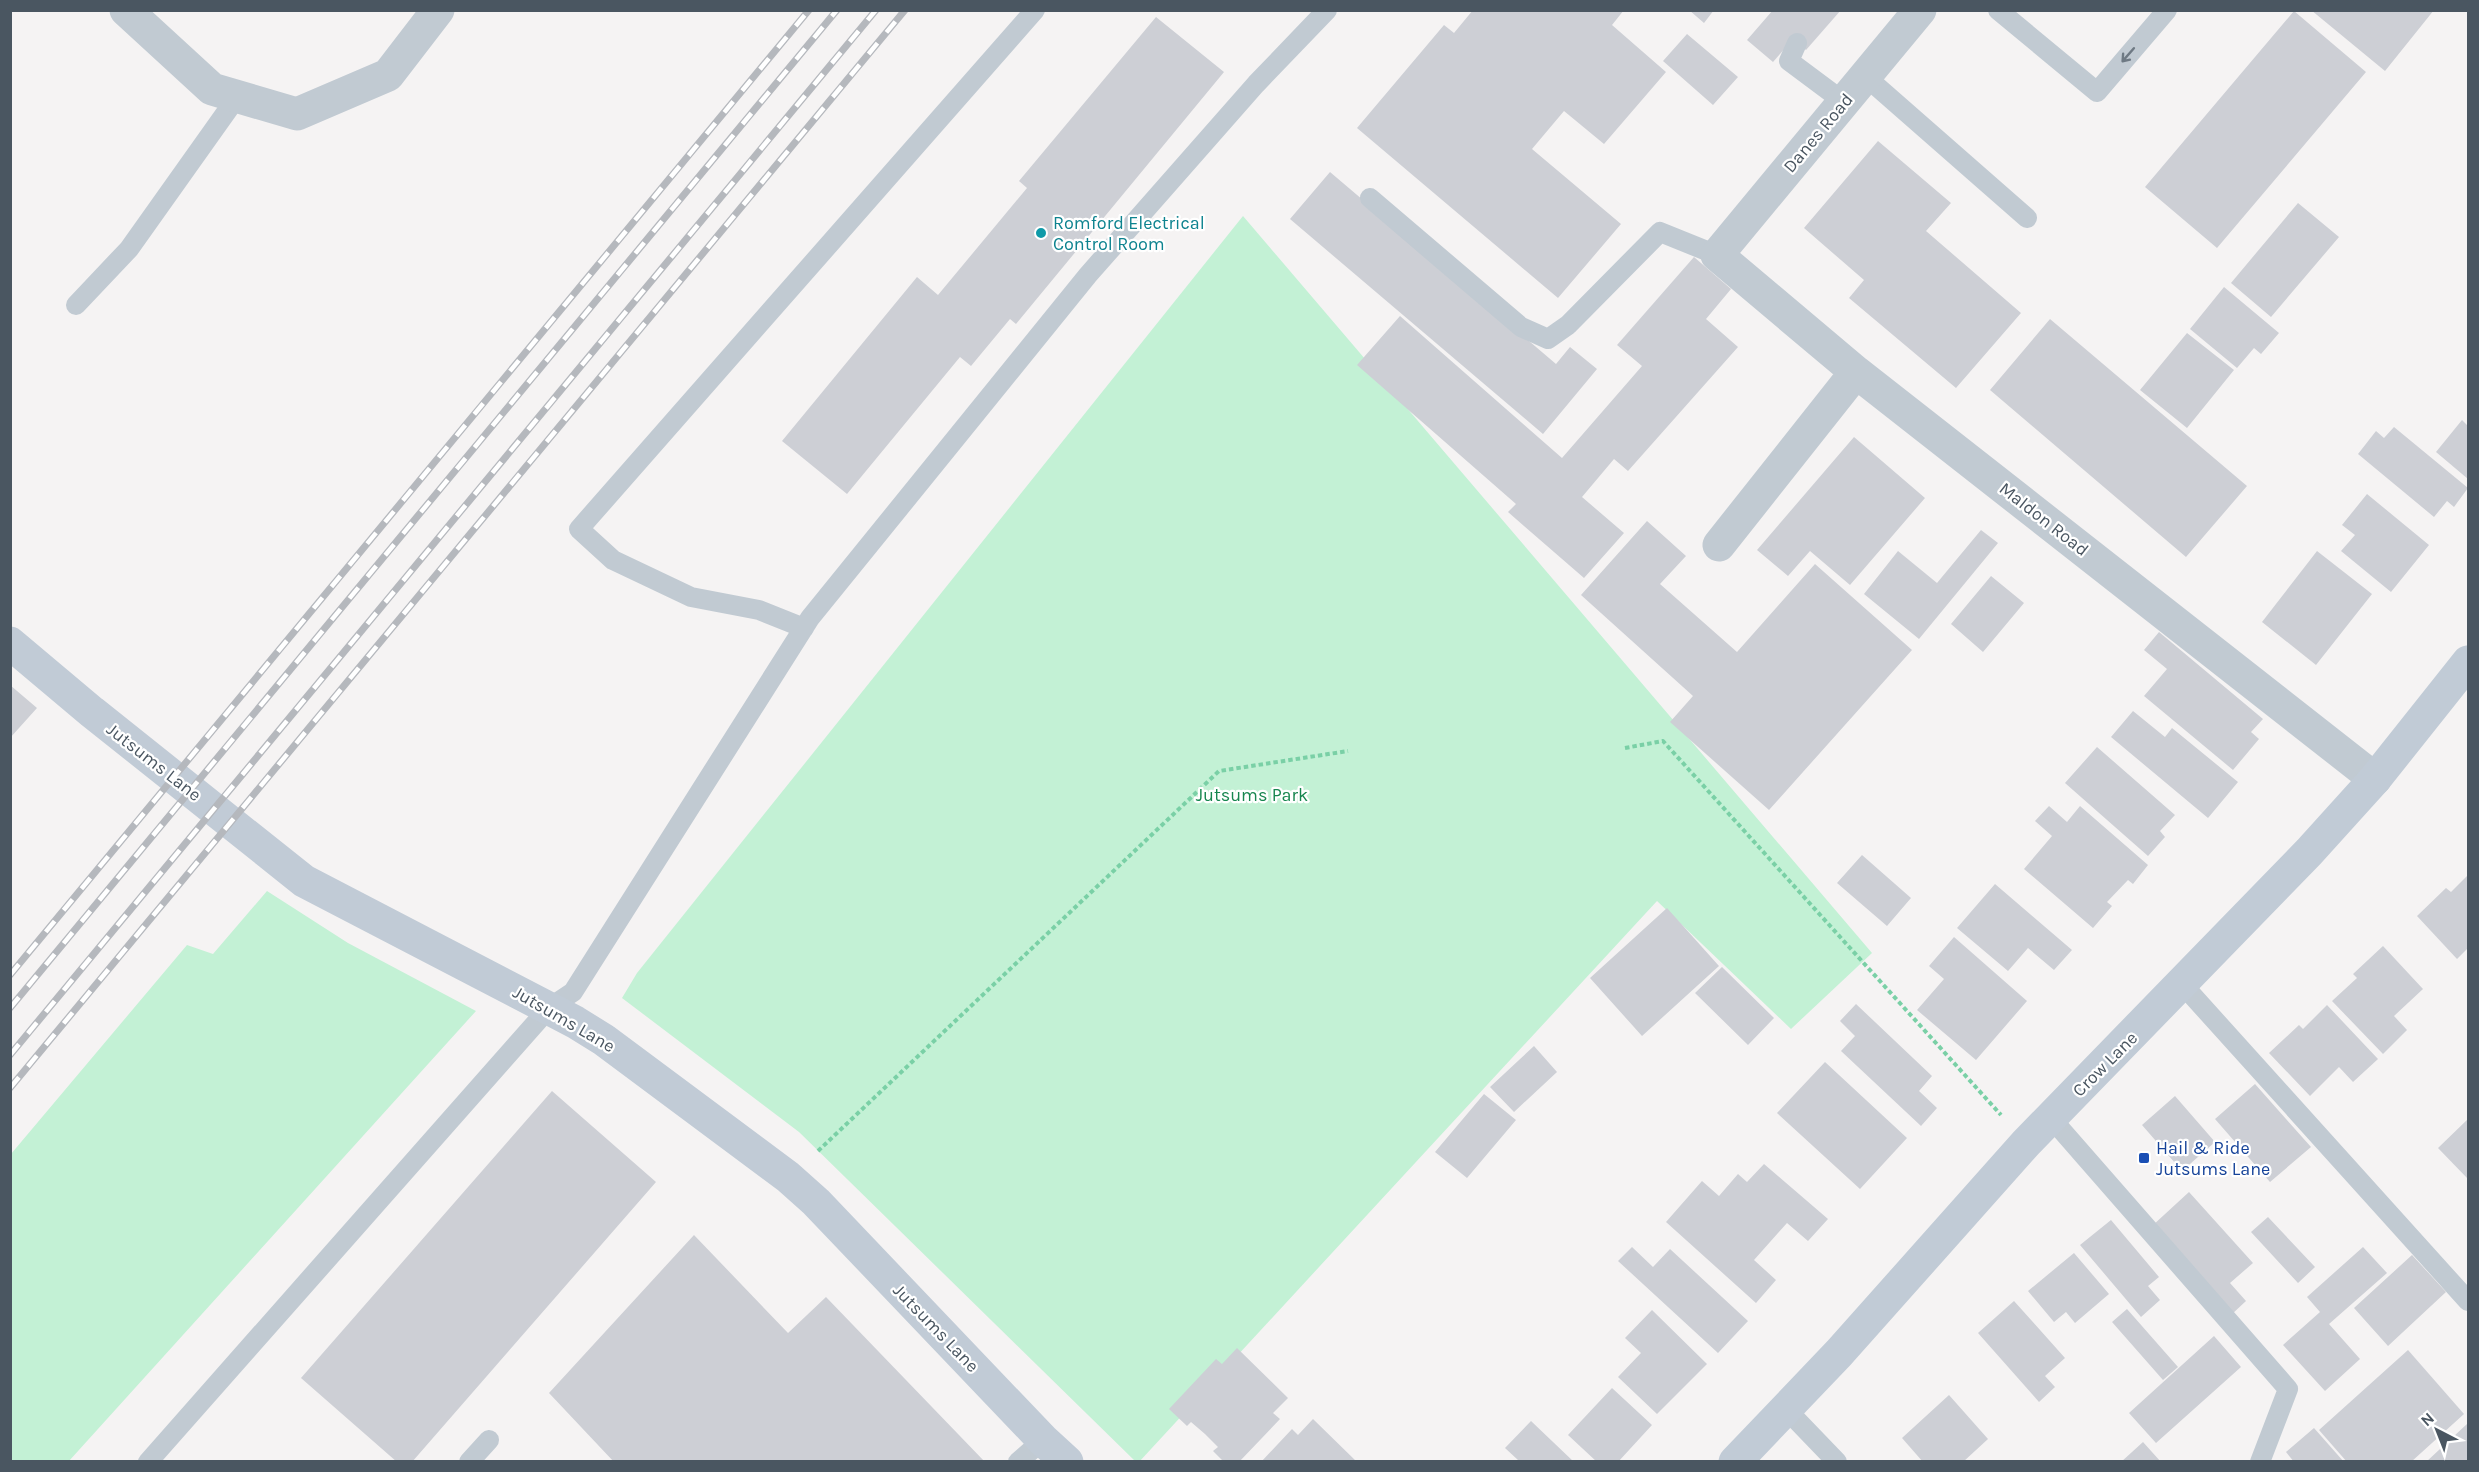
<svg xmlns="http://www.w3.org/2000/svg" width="2479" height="1472" font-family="Karla,sans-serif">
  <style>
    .green { fill: #c3f1d5 }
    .building { fill: #cdcfd5 }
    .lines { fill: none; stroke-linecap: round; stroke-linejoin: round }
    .path { stroke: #7ad0a6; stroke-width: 4; stroke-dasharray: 4.5 3; stroke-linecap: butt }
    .lane { stroke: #c1cad2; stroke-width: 20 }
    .street { stroke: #c1cad2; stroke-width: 33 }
    .secondary { stroke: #c1cbd6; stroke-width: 33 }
    .rail-casing { stroke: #b5b8bd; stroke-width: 7 }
    .rail { stroke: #fff; stroke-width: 4.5; stroke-dasharray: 14; stroke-linecap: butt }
    .oneway { stroke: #6e7983 }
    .culture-dot { fill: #0f9aa8; stroke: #fff; stroke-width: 2 }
    .transit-dot { fill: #1a4fb4; stroke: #fff; stroke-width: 2 }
    .labels { text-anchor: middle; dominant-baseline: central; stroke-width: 4.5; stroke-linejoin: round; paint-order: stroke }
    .street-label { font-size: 18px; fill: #4a5661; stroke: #fff }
    .culture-label { font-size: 18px; fill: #0d838f; stroke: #fff; text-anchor: start }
    .park-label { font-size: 18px; fill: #17864f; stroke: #fff }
    .transit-label { font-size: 18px; fill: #164399; stroke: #fff; text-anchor: start }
  </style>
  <rect width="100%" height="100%" fill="#f5f3f3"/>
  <!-- green -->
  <path class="green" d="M 1243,216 L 1872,953 L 1791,1029 L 1657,901 L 1139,1462 L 1135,1461 L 799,1132 L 622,998 L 637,973 Z
    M 267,891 L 348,943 L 476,1011 L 69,1461 L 11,1461 L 11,1154 L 187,945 L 213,954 Z"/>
  <!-- building -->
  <path class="building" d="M 1473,10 L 1624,10 L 1612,25 L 1666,72 L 1604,144 L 1564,111 L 1532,149 L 1621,224 L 1558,298 L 1357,128 L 1444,25 L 1454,33 Z
    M 1689,10 L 1714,10 L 1704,23 Z
    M 1773,10 L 1841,10 L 1806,50 L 1793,39 L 1773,62 L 1747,40 Z
    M 2311,10 L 2434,10 L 2385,71 Z
    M 2294,11 L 2366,72 L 2217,248 L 2145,187 Z
    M 1156,17 L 1224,72 L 1016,324 L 1010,319 L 971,366 L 960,357 L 847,494 L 782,441 L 917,277 L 938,295 L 1027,188 L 1019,181 Z
    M 1687,34 L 1738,77 L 1713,105 L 1663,61 Z
    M 1878,141 L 1951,203 L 1926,231 L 2021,313 L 1956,388 L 1849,298 L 1864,280 L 1804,228 Z
    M 1330,172 L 1556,364 L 1570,347 L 1597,369 L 1543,434 L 1290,219 Z
    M 2298,203 L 2339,237 L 2271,317 L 2231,283 Z
    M 1694,257 L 1731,289 L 1706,319 L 1738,347 L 1628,471 L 1614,459 L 1582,497 L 1624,533 L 1584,578 L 1508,512 L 1516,504 L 1357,365 L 1400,316 L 1562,458 L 1642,366 L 1617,345 Z
    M 2224,287 L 2279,333 L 2261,354 L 2254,348 L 2237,368 L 2190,329 Z
    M 2050,319 L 2247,486 L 2186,557 L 1990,390 Z
    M 2187,333 L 2234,370 L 2187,428 L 2140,390 Z
    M 2462,420 L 2468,426 L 2468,479 L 2436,452 Z
    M 2394,427 L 2468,488 L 2454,507 L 2447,501 L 2434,517 L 2358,454 L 2376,431 L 2384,438 Z
    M 1854,437 L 1925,498 L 1850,585 L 1810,551 L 1788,576 L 1757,550 Z
    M 2367,494 L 2429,545 L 2391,592 L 2341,551 L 2355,535 L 2342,525 Z
    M 1647,521 L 1686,556 L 1660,584 L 1737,652 L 1815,564 L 1912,650 L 1769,810 L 1670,722 L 1693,696 L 1581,595 Z
    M 1981,530 L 1998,543 L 1919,639 L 1864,594 L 1898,551 L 1937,583 Z
    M 2317,551 L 2372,594 L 2316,665 L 2262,622 Z
    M 1991,576 L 2024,603 L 1983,652 L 1951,624 Z
    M 2159,632 L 2263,719 L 2251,732 L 2259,739 L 2233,770 L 2144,696 L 2167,669 L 2144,650 Z
    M 10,685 L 37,708 L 10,738 Z
    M 2133,711 L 2165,737 L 2172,728 L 2238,782 L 2208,818 L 2111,737 Z
    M 2097,747 L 2175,815 L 2160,831 L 2165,837 L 2148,856 L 2065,783 Z
    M 2049,806 L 2067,822 L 2080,806 L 2148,865 L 2133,884 L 2128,880 L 2107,902 L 2112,906 L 2093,928 L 2024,869 L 2052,836 L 2035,821 Z
    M 1862,855 L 1911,898 L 1887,926 L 1837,883 Z
    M 2468,875 L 2468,948 L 2457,959 L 2417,916 L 2446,888 L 2451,892 Z
    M 1995,884 L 2072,950 L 2054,970 L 2028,948 L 2008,971 L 1957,928 Z
    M 1667,908 L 1719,966 L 1642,1036 L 1590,978 Z
    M 1954,937 L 2027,1001 L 1976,1060 L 1917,1010 L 1944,979 L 1929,966 Z
    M 2383,946 L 2423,989 L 2394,1016 L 2407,1030 L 2383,1054 L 2332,1001 L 2357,978 L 2353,974 Z
    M 1722,967 L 1774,1018 L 1748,1045 L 1695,993 Z
    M 1856,1004 L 1932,1076 L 1919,1091 L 1937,1108 L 1921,1126 L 1841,1051 L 1855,1036 L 1840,1021 Z
    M 2327,1005 L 2378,1059 L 2353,1082 L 2339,1067 L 2310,1096 L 2269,1053 L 2299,1025 L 2303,1029 Z
    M 1534,1046 L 1557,1072 L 1514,1112 L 1490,1087 Z
    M 1825,1062 L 1907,1138 L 1860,1189 L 1777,1113 Z
    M 2255,1084 L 2311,1147 L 2270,1182 L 2215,1119 Z
    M 552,1091 L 656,1182 L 412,1462 L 397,1462 L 301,1378 Z
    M 1484,1094 L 1516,1120 L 1467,1178 L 1435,1152 Z
    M 2175,1096 L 2215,1142 L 2182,1171 L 2142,1125 Z
    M 2468,1119 L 2468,1176 L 2467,1178 L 2438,1148 Z
    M 1764,1164 L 1828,1219 L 1808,1241 L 1787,1223 L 1754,1260 L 1776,1280 L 1756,1303 L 1666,1222 L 1702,1181 L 1719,1196 L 1738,1174 L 1747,1182 Z
    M 2189,1192 L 2253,1263 L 2230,1283 L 2246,1301 L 2231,1315 L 2152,1226 Z
    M 2268,1217 L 2315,1267 L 2298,1283 L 2251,1232 Z
    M 2111,1220 L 2159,1277 L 2148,1286 L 2160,1300 L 2141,1317 L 2080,1245 Z
    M 694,1235 L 788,1333 L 826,1297 L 985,1462 L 614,1462 L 549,1393 Z
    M 1632,1247 L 1653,1267 L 1670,1249 L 1748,1321 L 1718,1353 L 1618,1261 Z
    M 2363,1247 L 2387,1273 L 2329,1324 L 2360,1359 L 2325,1391 L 2283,1345 L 2320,1312 L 2307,1297 Z
    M 2074,1253 L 2109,1294 L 2075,1323 L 2066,1312 L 2054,1322 L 2028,1291 Z
    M 2412,1255 L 2446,1292 L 2388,1346 L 2354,1308 Z
    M 2014,1301 L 2065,1358 L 2045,1376 L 2055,1387 L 2039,1402 L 1978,1333 Z
    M 2127,1309 L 2178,1367 L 2163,1380 L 2112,1322 Z
    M 1652,1310 L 1707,1364 L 1657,1414 L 1618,1377 L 1641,1353 L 1625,1338 Z
    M 2214,1336 L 2241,1367 L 2156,1443 L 2129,1413 Z
    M 1237,1348 L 1288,1398 L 1273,1413 L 1280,1419 L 1239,1462 L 1224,1462 L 1213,1451 L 1218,1447 L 1205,1434 L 1191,1422 L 1187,1426 L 1169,1409 L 1216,1359 L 1222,1364 Z
    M 2408,1350 L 2464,1414 L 2411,1462 L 2347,1462 L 2319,1430 Z
    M 1612,1388 L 1652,1425 L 1618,1462 L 1597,1462 L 1568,1435 Z
    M 1949,1395 L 1988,1439 L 1963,1462 L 1923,1462 L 1902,1438 Z
    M 1313,1419 L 1357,1462 L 1261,1462 L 1292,1429 L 1298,1435 Z
    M 1531,1421 L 1574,1462 L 1516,1462 L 1518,1460 L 1505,1448 Z
    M 2467,1424 L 2468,1462 L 2426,1462 Z
    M 2314,1428 L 2344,1462 L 2294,1462 L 2286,1452 Z
    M 2143,1442 L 2161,1462 L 2121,1462 Z"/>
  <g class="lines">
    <!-- path -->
    <path class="path" d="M 1625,748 L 1663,741 L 2001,1115
      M 818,1151 L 1219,771 L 1348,751"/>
    <!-- lane -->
    <path class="lane" d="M 1998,10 L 2097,92 L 2167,10
      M 1797,43 L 1789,61 L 1844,102
      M 1865,76 L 2027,218
      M 1370,198 L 1521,327 L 1548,339 L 1568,325 L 1660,232 L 1717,255
      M 76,305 L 129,249 L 237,97
      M 804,628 L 759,610 L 691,597 L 613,560 L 579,529 L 1035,10
      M 2183,985 L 2468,1301
      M 2051,1118 L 2288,1389 L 2260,1462
      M 1786,1409 L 1837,1462
      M 148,1462 L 549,1008 L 573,992 L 810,618 L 1088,275 L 1256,84 L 1327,10
      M 469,1462 L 489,1440
      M 1018,1462 L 1043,1440"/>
    <!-- street -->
    <path class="street" d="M 126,10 L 212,89 L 297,114 L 388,75 L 438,10
      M 1920,10 L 1717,255 L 1856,372 L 2375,779
      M 1719,545 L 1856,372"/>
    <!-- secondary -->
    <path class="secondary" d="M 10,643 L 92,712 L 304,881 L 575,1022 L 604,1040 L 788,1177 L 816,1202 L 1043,1440 L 1067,1462
      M 1735,1462 L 1839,1353 L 2026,1143 L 2309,852 L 2375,779 L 2468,662"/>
    <defs>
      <path id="rail" d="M 10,975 L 809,10
        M 10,1008 L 837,10
        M 10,1055 L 876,10
        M 10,1088 L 905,10"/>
    </defs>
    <!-- rail casing -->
    <use href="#rail" class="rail-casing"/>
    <!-- rail -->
    <use href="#rail" class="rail"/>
  </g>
  <!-- one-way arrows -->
  <defs><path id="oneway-shaft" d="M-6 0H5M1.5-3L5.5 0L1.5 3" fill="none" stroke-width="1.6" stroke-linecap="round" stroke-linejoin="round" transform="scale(1.5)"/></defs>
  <use class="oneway" href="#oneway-shaft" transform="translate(2128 55) rotate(131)"/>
  <!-- markers -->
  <circle class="culture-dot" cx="1041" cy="233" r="6"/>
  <rect class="transit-dot" x="2138" y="1152" width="12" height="12" rx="3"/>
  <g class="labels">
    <!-- street labels -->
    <g class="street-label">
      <text transform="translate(1818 133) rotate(-50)">Danes Road</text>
      <text transform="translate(2044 519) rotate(38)">Maldon Road</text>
      <text transform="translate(154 762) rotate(38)">Jutsums Lane</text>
      <text transform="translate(564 1019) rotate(30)">Jutsums Lane</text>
      <text transform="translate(2105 1064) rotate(-45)">Crow Lane</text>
      <text transform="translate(936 1328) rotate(46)">Jutsums Lane</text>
    </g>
    <!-- culture labels -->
    <g class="culture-label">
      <text x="1053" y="223">Romford Electrical<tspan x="1053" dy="21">Control Room</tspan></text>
    </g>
    <!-- park labels -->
    <g class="park-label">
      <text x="1252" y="795">Jutsums Park</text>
    </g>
    <!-- transit labels -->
    <g class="transit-label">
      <text x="2156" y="1148">Hail &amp; Ride<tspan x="2156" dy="21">Jutsums Lane</tspan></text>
    </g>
  </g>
  <!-- border -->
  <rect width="2479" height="1472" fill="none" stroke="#4a5661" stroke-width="24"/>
  <!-- north arrow -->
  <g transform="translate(2437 1430) rotate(318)" stroke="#ffffff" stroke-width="4.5" paint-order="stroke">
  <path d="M0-4.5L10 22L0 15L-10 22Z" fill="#4a5661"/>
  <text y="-9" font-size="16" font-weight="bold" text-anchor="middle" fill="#4a5661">N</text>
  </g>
</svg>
